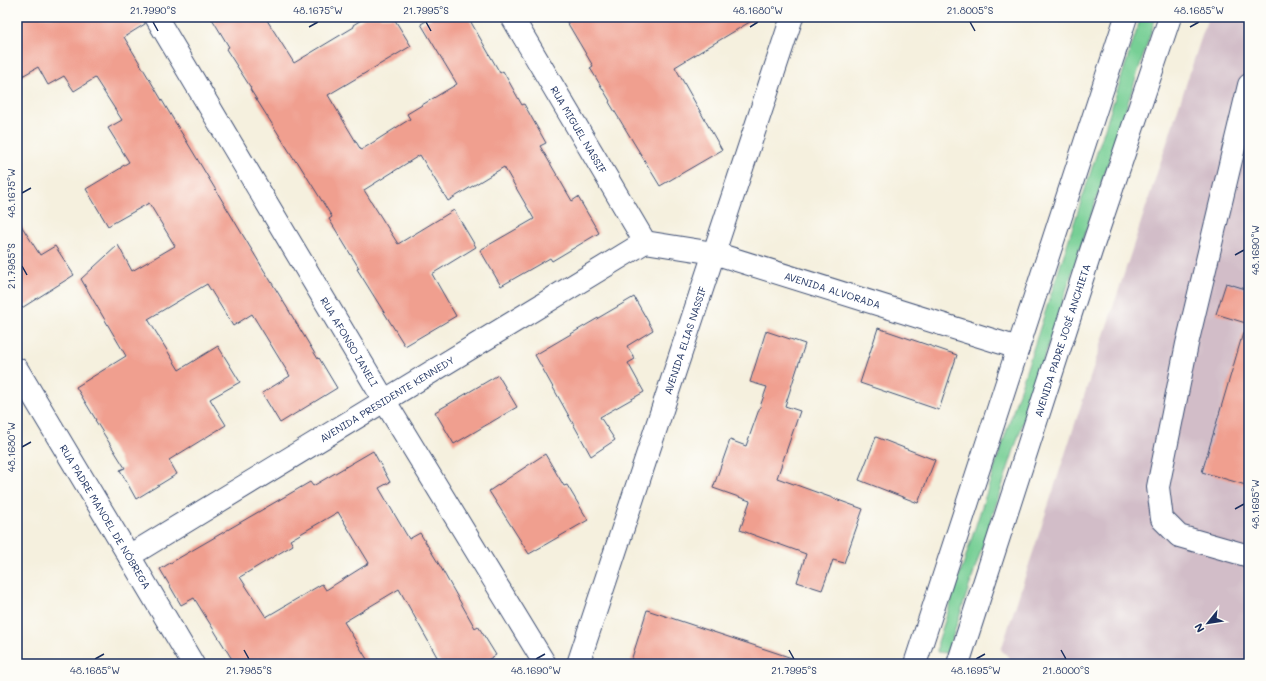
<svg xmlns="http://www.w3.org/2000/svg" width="1266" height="681" font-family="Mali,sans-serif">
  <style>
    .industrial { fill: #d2bdc8 }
    .green { fill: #77cf95; stroke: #497f7a }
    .building { fill: #f09f8f; fill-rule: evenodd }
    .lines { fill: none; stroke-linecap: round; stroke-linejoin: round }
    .minor-casing { stroke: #3c4c71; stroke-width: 24 }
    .major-casing { stroke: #3c4c71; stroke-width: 24 }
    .minor { stroke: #fff; stroke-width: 22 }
    .major { stroke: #fff; stroke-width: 22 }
    .ticks { fill: none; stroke: #1b2f5e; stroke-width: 1.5 }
    .labels { text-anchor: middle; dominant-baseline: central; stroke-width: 3; stroke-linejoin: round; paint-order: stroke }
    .street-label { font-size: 10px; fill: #1b2f5e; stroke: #fdfcf7 }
    .neatline { fill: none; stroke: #1b2f5e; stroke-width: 1.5 }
    .ticks-label { font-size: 10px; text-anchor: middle; fill: #1b2f5e }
  </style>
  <rect width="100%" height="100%" fill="#fdfcf7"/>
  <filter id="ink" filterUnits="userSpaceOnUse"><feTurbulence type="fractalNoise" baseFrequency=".025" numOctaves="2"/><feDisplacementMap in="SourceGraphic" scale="8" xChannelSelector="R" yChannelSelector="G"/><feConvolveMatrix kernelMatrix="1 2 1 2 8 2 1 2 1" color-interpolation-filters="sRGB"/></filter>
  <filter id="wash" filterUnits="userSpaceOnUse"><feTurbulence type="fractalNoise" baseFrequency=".012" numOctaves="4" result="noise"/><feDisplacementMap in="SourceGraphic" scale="16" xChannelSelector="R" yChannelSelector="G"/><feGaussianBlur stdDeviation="0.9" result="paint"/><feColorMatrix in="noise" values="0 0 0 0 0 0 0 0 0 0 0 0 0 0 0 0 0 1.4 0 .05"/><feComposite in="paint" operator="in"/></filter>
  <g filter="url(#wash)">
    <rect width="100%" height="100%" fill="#f5f0de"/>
    <!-- industrial -->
    <path class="industrial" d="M 1208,17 L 1249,17 L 1249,664 L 1016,664 L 1001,650 Z"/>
    <!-- green -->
    <path class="green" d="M 1141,17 L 1156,17 L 950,645 L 946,653 L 937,652 L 938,642 Z"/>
    <g id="blocks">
      <!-- building -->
      <path class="building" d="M 17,17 L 144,17 L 145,24 L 124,37 L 262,267 L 280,296 L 318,359 L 319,358 L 337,388 L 280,423 L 262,393 L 290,376 L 252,314 L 233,326 L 207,284 L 148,319 L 179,370 L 218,346 L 240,382 L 210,399 L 226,425 L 169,460 L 177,474 L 136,499 L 120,470 L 125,468 L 95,420 L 96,420 L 76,387 L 126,356 L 81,279 L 118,245 L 132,271 L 175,246 L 149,203 L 108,226 L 86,189 L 121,168 L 121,167 L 129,162 L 108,128 L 122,120 L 95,78 L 74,91 L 64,76 L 48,85 L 38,67 L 17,79 Z
        M 211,17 L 265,17 L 294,63 L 354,27 L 353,25 L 366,17 L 393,17 L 411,46 L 328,95 L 361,150 L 410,119 L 407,114 L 457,84 L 421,24 L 433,17 L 468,17 L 500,73 L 503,71 L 522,105 L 524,104 L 546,143 L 540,146 L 572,201 L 578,197 L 599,233 L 552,261 L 550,258 L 501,286 L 480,250 L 534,219 L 504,167 L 448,201 L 420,155 L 364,190 L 398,244 L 454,210 L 476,247 L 432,274 L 456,316 L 405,346 L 357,269 L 359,268 L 329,219 L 332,217 L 297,161 L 296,162 L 250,89 L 251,88 L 226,49 L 229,47 Z
        M 564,17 L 758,17 L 675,67 L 722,150 L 660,186 L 609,102 L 610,101 L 590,68 L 593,66 Z
        M 17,219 L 40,255 L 55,246 L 74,275 L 17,311 Z
        M 1226,283 L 1249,290 L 1249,324 L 1216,314 Z
        M 634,297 L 653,330 L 627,346 L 635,359 L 628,363 L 644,392 L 600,417 L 615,440 L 591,456 L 535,355 Z
        M 878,328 L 957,355 L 939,410 L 860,383 Z
        M 766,331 L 805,344 L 785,406 L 800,411 L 777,478 L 863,509 L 844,563 L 833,560 L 822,590 L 797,582 L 806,554 L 740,530 L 750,501 L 713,488 L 730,440 L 746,446 L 767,387 L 750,382 Z
        M 1243,333 L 1249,334 L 1249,486 L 1202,472 Z
        M 498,375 L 517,407 L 454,444 L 435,412 Z
        M 876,437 L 935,460 L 918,503 L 859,480 Z
        M 373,451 L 390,482 L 379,488 L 409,539 L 420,533 L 440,566 L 475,628 L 478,626 L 496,655 L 481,664 L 441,664 L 399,589 L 344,622 L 370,664 L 235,664 L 194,598 L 181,605 L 160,569 L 310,482 L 313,486 ZM 338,512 L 369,563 L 326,590 L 322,584 L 266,617 L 240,577 L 293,545 L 290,540 Z
        M 545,454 L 564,486 L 567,485 L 588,520 L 529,554 L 489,491 Z
        M 647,610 L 798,660 L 797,664 L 630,664 Z"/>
    </g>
  </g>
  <g filter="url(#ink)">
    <use href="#blocks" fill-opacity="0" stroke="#3c4c71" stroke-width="1"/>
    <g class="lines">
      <defs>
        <g id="minor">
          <path id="s1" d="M 156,17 L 384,400 L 545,664"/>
          <path id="s2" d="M 512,17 L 645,242"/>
          <path d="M 1249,85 L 1187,344 L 1158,487 L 1162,519 L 1179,536 L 1249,556"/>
          <path id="s3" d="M 645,242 L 714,253 L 1018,348"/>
          <path id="s4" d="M 17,369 L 129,556 L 193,664"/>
          <path id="s5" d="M 129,556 L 645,242"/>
          <path id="s6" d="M 578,664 L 792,17"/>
        </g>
        <g id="major">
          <path d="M 915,664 L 1126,17"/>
          <path id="s7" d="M 958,664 L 1091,251 L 1170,17"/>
        </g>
      </defs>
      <!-- minor casing -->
      <use href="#minor" class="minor-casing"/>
      <!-- major casing -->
      <use href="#major" class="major-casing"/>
      <!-- minor -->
      <use href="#minor" class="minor"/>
      <!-- major -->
      <use href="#major" class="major"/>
    </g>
  </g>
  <!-- ticks -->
  <path class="ticks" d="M 153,22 L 158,31M 426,22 L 431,31M 970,22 L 975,31M 309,27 L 318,22M 750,27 L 758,22M 1190,27 L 1199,22M 22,193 L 31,188M 1235,255 L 1244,250M 22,266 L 27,275M 22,447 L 31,442M 1235,509 L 1244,504M 244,650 L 249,659M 789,650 L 794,659M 1061,650 L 1066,659M 95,659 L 104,654M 536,659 L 545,654M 976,659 L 985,654"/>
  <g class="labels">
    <!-- street labels -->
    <g class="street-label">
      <text stroke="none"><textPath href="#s2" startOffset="131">RUA MIGUEL NASSIF</textPath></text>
      <text stroke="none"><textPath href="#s3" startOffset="194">AVENIDA ALVORADA</textPath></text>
      <text stroke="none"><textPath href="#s7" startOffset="340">AVENIDA PADRE JOSÉ ANCHIETA</textPath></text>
      <text stroke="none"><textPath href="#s1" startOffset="378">RUA AFONSO IANELI</textPath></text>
      <text stroke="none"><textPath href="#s6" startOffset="341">AVENIDA ELIAS NASSIF</textPath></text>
      <text stroke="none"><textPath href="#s5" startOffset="302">AVENIDA PRESIDENTE KENNEDY</textPath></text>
      <text stroke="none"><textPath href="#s4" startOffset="172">RUA PADRE MANOEL DE NÓBREGA</textPath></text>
    </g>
  </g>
  <!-- margin -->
  <rect width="1266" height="681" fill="none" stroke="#fdfcf7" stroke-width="44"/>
  <!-- north arrow -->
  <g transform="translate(1208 623) rotate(240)" stroke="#fdfcf7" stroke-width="3" paint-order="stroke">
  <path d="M0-3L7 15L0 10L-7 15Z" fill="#1b2f5e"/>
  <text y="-6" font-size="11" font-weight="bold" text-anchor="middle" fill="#1b2f5e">N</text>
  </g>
  <rect x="22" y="22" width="1222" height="637" class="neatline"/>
  <g class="ticks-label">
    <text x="153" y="14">21.7990°S</text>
    <text x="318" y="14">48.1675°W</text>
    <text x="426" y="14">21.7995°S</text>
    <text x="758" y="14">48.1680°W</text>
    <text x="970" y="14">21.8005°S</text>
    <text x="1199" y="14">48.1685°W</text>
    <text transform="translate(11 193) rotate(-90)" y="4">48.1675°W</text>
    <text transform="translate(1255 250) rotate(-90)" y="4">48.1690°W</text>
    <text transform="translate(11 266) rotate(-90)" y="4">21.7985°S</text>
    <text transform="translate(11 447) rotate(-90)" y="4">48.1680°W</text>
    <text transform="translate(1255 504) rotate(-90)" y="4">48.1695°W</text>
    <text x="95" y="674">48.1685°W</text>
    <text x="249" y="674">21.7985°S</text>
    <text x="536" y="674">48.1690°W</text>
    <text x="794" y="674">21.7995°S</text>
    <text x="976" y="674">48.1695°W</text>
    <text x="1066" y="674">21.8000°S</text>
  </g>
</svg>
